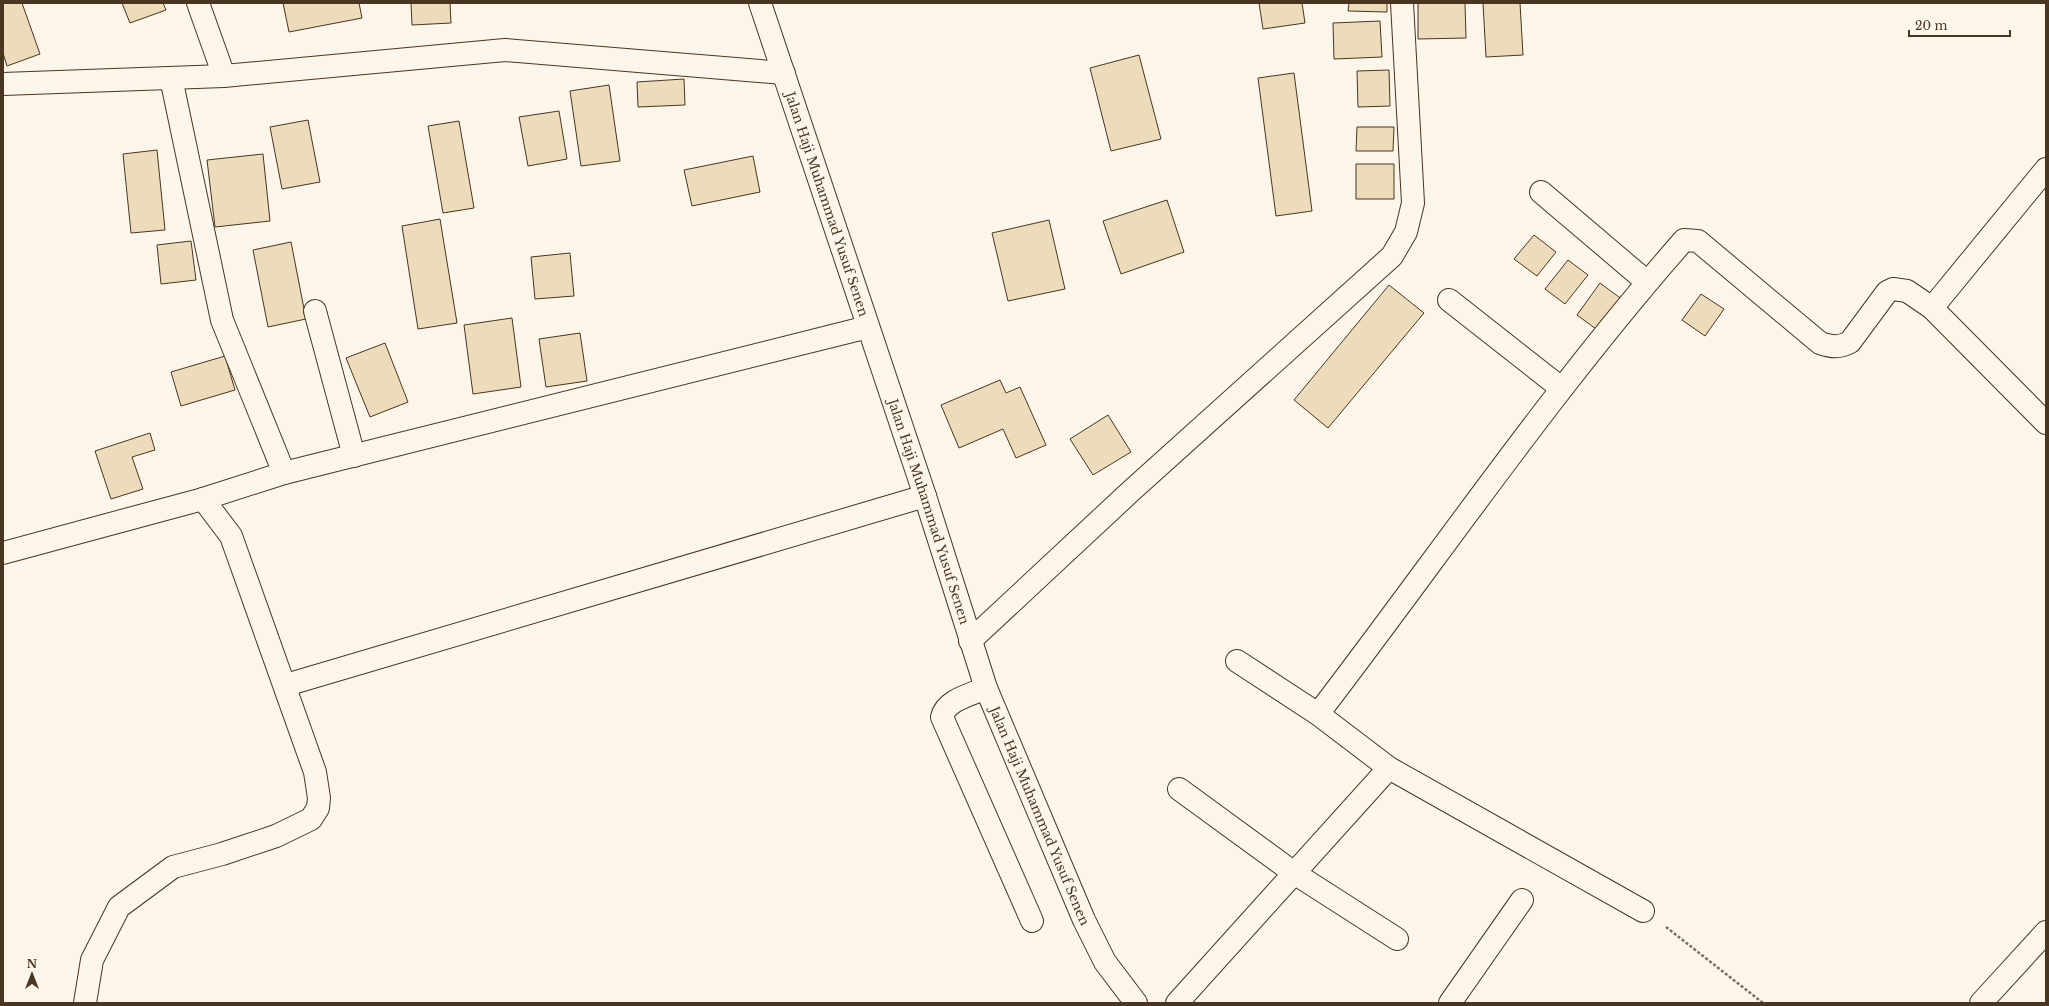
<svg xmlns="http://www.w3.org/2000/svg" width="2049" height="1006" font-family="'Libre Baskerville',serif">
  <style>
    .building { fill: #ecdcbc; stroke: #4a3520 }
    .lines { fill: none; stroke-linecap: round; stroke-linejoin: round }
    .minor-casing { stroke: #4a3520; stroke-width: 24 }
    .path { stroke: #7f6f5c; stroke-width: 2.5; stroke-dasharray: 3 2; stroke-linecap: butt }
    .minor { stroke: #fbf6e9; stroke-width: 22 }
    .labels { text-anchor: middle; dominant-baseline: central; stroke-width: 3; stroke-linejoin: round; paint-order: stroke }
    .street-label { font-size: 13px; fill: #4a3520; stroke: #fbf6e9 }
  </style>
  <rect width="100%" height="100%" fill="#fbf6e9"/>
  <!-- building -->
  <path class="building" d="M 3,3 L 22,3 L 40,54 L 7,66 L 3,53 Z
    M 122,3 L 163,3 L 166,10 L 130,23 Z
    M 283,3 L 359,3 L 362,18 L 289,32 Z
    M 411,3 L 450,3 L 451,23 L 412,25 Z
    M 1259,3 L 1302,3 L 1305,23 L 1263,29 Z
    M 1349,3 L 1387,3 L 1387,12 L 1348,11 Z
    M 1418,3 L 1465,3 L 1466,38 L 1418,39 Z
    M 1483,3 L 1520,3 L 1523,55 L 1486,57 Z
    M 1380,21 L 1382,57 L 1334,59 L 1333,23 Z
    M 1139,55 L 1161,139 L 1111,151 L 1090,68 Z
    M 1389,70 L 1390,106 L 1358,107 L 1357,71 Z
    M 1294,73 L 1312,211 L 1276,216 L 1258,78 Z
    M 684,79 L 685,105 L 638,107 L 637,82 Z
    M 609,85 L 620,161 L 581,166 L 570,91 Z
    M 559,111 L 567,159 L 528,166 L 519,117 Z
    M 308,120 L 320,182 L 282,189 L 270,127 Z
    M 459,121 L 474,208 L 443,213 L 428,126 Z
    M 1357,127 L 1394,127 L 1393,151 L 1356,151 Z
    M 157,150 L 165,230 L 131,233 L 123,154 Z
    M 263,154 L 270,221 L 215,227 L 207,160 Z
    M 753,156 L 760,192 L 692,206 L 684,170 Z
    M 1356,164 L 1394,164 L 1394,199 L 1356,199 Z
    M 1167,200 L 1184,252 L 1121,274 L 1103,221 Z
    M 440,219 L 457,323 L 418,329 L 402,226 Z
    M 1049,220 L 1065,289 L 1008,301 L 992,233 Z
    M 1534,235 L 1556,252 L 1537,276 L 1514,259 Z
    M 191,241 L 196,280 L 161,284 L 157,245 Z
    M 291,242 L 306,319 L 268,327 L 253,250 Z
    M 570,253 L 574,296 L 535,299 L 531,257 Z
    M 1568,260 L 1588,275 L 1565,304 L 1545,289 Z
    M 1600,283 L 1623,300 L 1600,332 L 1577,315 Z
    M 1389,285 L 1424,313 L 1328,428 L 1294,400 Z
    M 1701,294 L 1724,309 L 1705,336 L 1682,320 Z
    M 512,318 L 521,387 L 473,394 L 464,325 Z
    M 580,333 L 587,381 L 546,387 L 539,339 Z
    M 385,343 L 408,402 L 370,417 L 346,358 Z
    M 225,356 L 235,390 L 181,406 L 171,372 Z
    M 1000,380 L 1006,393 L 1020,387 L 1046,445 L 1016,458 L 1003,429 L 959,448 L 941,405 Z
    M 1108,415 L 1131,452 L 1093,475 L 1070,439 Z
    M 150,433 L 155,450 L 132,457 L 143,489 L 111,499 L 95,451 Z"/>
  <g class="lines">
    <defs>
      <g id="minor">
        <path d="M 198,3 L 224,76"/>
        <path id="s1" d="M 760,3 L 925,496 L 986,688 L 1084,920 L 1105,962 L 1136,1003"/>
        <path d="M 171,78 L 222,320 L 284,473"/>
        <path d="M 3,84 L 224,76 L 505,50 L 784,73"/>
        <path d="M 1541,192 L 1647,282"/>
        <path d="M 1449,300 L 1561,388"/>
        <path d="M 1932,308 L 2046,169"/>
        <path d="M 315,311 L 354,456"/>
        <path d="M 3,553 L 203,499 L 284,473 L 868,327"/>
        <path d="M 970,641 L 1131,491 L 1392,256 L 1406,232 L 1413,203 L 1402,3"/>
        <path d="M 1237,661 L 1318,714 L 1389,768 L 1643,911"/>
        <path d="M 286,685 L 925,496"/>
        <path d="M 986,688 C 970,695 946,700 942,717 L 1032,921"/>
        <path d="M 1318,714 C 1439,556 1552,390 1684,240 L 1698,241 L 1820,343 C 1832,347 1839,348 1850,342 L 1887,292 L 1893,289 L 1907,291 L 1932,308 L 2046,423"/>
        <path d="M 1179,789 L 1294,873 L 1397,939"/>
        <path d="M 85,1003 L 92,960 L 119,907 L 173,867 L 222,854 L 276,836 L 311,819 L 318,808 L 319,798 L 315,772 L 231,536 L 203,499"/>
        <path d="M 1177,1003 L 1389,768"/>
        <path d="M 1450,1003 L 1522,900"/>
        <path d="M 1981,1003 L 2046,932"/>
      </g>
    </defs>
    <!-- minor casing -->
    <use href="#minor" class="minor-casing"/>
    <!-- path -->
    <path class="path" d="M 1666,927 L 1763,1003"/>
    <!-- minor -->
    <use href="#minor" class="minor"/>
  </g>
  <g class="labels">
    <!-- street labels -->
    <g class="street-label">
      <text stroke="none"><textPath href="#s1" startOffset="212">Jalan Haji Muhammad Yusuf Senen</textPath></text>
      <text stroke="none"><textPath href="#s1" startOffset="536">Jalan Haji Muhammad Yusuf Senen</textPath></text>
      <text stroke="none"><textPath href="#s1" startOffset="860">Jalan Haji Muhammad Yusuf Senen</textPath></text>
    </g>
  </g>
  <!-- border -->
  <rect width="2049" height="1006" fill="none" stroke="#4a3520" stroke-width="8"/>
  <!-- north arrow -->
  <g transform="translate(32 974)" stroke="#fbf6e9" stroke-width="3" paint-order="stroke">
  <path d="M0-3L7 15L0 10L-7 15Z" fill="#4a3520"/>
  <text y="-6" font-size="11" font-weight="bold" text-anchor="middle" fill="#4a3520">N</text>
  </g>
  <!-- scale -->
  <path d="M1909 30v6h101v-6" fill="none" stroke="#4a3520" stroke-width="2"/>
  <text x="1915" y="30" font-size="12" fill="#4a3520" stroke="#fbf6e9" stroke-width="3" paint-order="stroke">20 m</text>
</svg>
